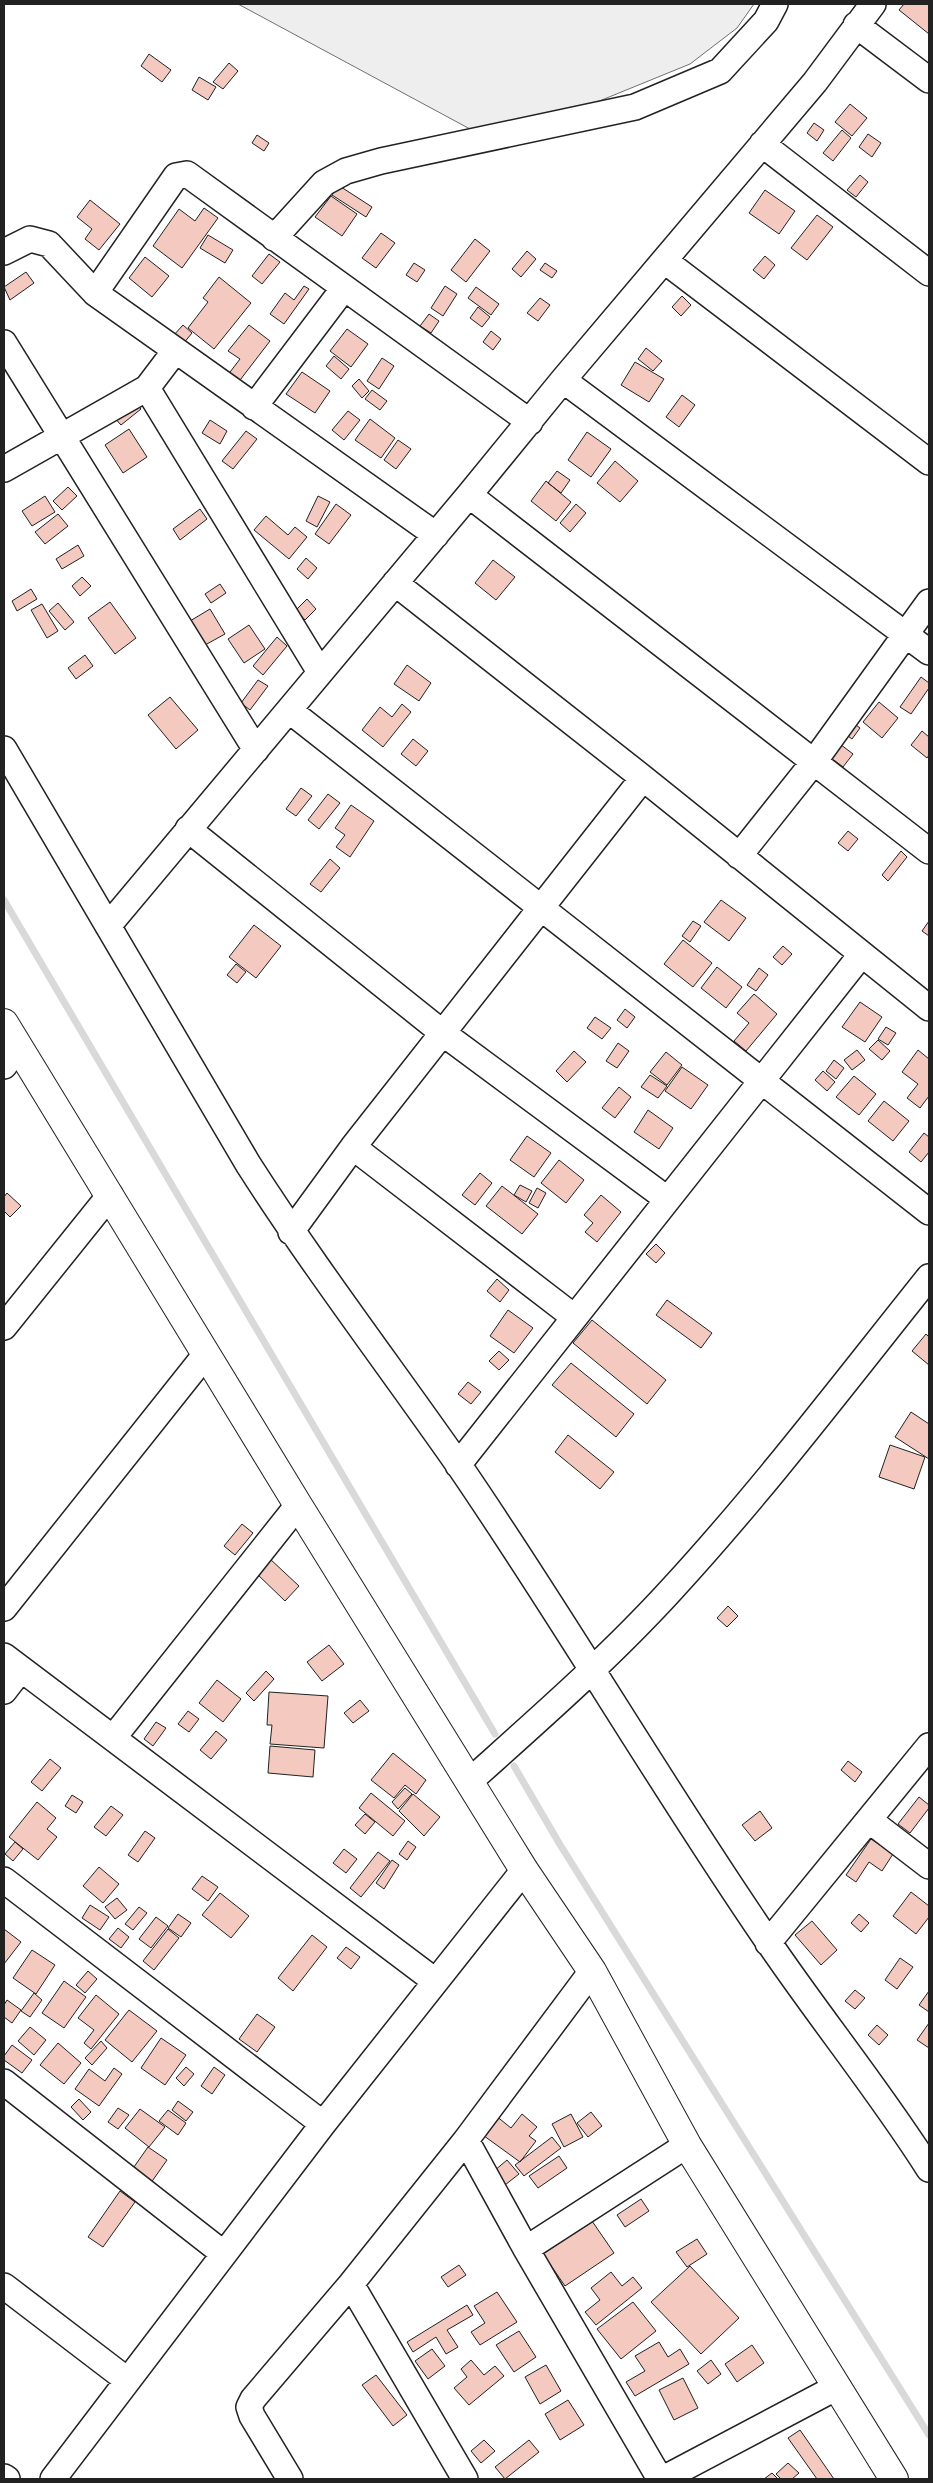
<svg xmlns="http://www.w3.org/2000/svg" width="933" height="2483" font-family="'DM Sans',sans-serif">
  <style>
    .green { fill: #eee; stroke: #6f6f6f }
    .lines { fill: none; stroke-linecap: round; stroke-linejoin: round }
    .stream { stroke: #d9d9d9; stroke-width: 7 }
    .building { fill: #f3c9c0; stroke: #222 }
    .minor-casing { stroke: #222; stroke-width: 28 }
    .major-casing { stroke: #222; stroke-width: 30 }
    .minor { stroke: #fff; stroke-width: 25 }
    .major { stroke: #fff; stroke-width: 28 }
  </style>
  <rect width="100%" height="100%" fill="#fff"/>
  <!-- green -->
  <path class="green" d="M 238,4 L 754,4 L 737,28 L 690,64 L 587,106 L 470,129 Z"/>
  <g class="lines">
    <!-- stream -->
    <path class="stream" d="M 4,900 L 495,1734
      M 514,1766 L 559,1843 L 929,2435"/>
  </g>
  <!-- building -->
  <path class="building" d="M 904,4 L 929,4 L 929,34 L 899,10 Z
    M 149,54 L 171,70 L 162,82 L 141,66 Z
    M 229,63 L 238,71 L 223,89 L 213,82 Z
    M 199,77 L 216,87 L 208,100 L 192,90 Z
    M 850,104 L 867,118 L 852,136 L 835,122 Z
    M 814,123 L 824,130 L 817,141 L 807,133 Z
    M 842,130 L 851,138 L 833,161 L 823,153 Z
    M 868,134 L 881,143 L 872,157 L 859,147 Z
    M 257,135 L 269,143 L 264,151 L 252,143 Z
    M 860,175 L 868,182 L 856,197 L 847,190 Z
    M 338,185 L 372,207 L 366,217 L 332,195 Z
    M 765,190 L 795,211 L 779,234 L 749,213 Z
    M 331,196 L 357,214 L 342,236 L 315,217 Z
    M 90,200 L 120,224 L 99,250 L 85,239 L 92,229 L 77,217 Z
    M 204,208 L 218,218 L 182,268 L 153,246 L 179,209 L 195,221 Z
    M 817,215 L 833,227 L 807,260 L 791,248 Z
    M 381,233 L 395,243 L 376,268 L 362,258 Z
    M 208,235 L 233,250 L 225,263 L 200,248 Z
    M 475,239 L 490,251 L 466,282 L 451,270 Z
    M 527,251 L 536,259 L 521,277 L 512,269 Z
    M 269,254 L 280,262 L 262,284 L 252,276 Z
    M 765,256 L 775,265 L 764,279 L 753,270 Z
    M 145,257 L 169,276 L 152,297 L 129,278 Z
    M 414,263 L 425,270 L 417,282 L 406,275 Z
    M 545,263 L 557,271 L 552,278 L 540,270 Z
    M 26,272 L 34,283 L 10,300 L 4,287 Z
    M 219,277 L 251,303 L 214,349 L 188,328 L 208,302 L 203,298 Z
    M 304,286 L 309,289 L 284,324 L 270,314 L 285,293 L 294,300 Z
    M 445,286 L 457,294 L 443,316 L 431,308 Z
    M 476,287 L 499,304 L 491,315 L 468,298 Z
    M 682,296 L 691,305 L 681,316 L 672,307 Z
    M 540,298 L 550,305 L 538,321 L 527,313 Z
    M 478,307 L 490,317 L 482,327 L 470,318 Z
    M 429,314 L 439,321 L 431,333 L 420,326 Z
    M 183,325 L 192,333 L 183,344 L 173,336 Z
    M 249,325 L 270,341 L 237,384 L 227,376 L 240,359 L 228,351 Z
    M 347,329 L 368,344 L 351,367 L 330,351 Z
    M 491,331 L 501,339 L 493,350 L 483,342 Z
    M 646,348 L 662,361 L 653,371 L 638,359 Z
    M 334,356 L 349,369 L 341,379 L 326,366 Z
    M 382,358 L 394,366 L 379,389 L 367,381 Z
    M 635,362 L 664,379 L 649,402 L 621,385 Z
    M 302,372 L 330,391 L 315,413 L 286,394 Z
    M 359,379 L 369,391 L 362,398 L 352,386 Z
    M 372,390 L 387,401 L 380,410 L 365,399 Z
    M 682,395 L 695,405 L 679,427 L 666,417 Z
    M 133,400 L 141,409 L 121,425 L 113,416 Z
    M 348,411 L 360,420 L 344,440 L 332,430 Z
    M 370,419 L 395,438 L 381,458 L 355,440 Z
    M 210,420 L 227,431 L 220,444 L 202,433 Z
    M 129,429 L 147,457 L 123,473 L 105,445 Z
    M 246,431 L 257,439 L 233,469 L 222,461 Z
    M 587,432 L 611,449 L 591,477 L 568,460 Z
    M 398,440 L 411,449 L 396,469 L 384,460 Z
    M 615,461 L 638,481 L 620,502 L 597,483 Z
    M 557,471 L 570,480 L 561,493 L 548,483 Z
    M 546,481 L 571,502 L 556,521 L 531,501 Z
    M 68,487 L 77,496 L 62,510 L 53,501 Z
    M 45,496 L 55,512 L 32,526 L 22,511 Z
    M 318,496 L 330,502 L 317,527 L 306,521 Z
    M 336,504 L 351,515 L 329,544 L 315,534 Z
    M 576,504 L 586,513 L 570,532 L 560,523 Z
    M 200,509 L 207,519 L 180,540 L 173,529 Z
    M 58,514 L 68,526 L 45,544 L 35,532 Z
    M 266,516 L 288,535 L 295,527 L 307,537 L 289,559 L 254,530 Z
    M 78,545 L 84,556 L 62,569 L 56,559 Z
    M 306,558 L 317,568 L 308,579 L 297,569 Z
    M 493,560 L 515,577 L 496,600 L 475,583 Z
    M 82,577 L 91,586 L 80,596 L 72,586 Z
    M 220,584 L 226,593 L 211,603 L 205,594 Z
    M 31,589 L 37,599 L 17,611 L 12,601 Z
    M 307,599 L 316,609 L 305,620 L 296,610 Z
    M 110,602 L 136,638 L 115,654 L 88,618 Z
    M 58,603 L 74,622 L 65,630 L 49,611 Z
    M 42,604 L 58,631 L 47,638 L 31,610 Z
    M 210,609 L 225,634 L 205,645 L 190,621 Z
    M 249,625 L 265,649 L 244,663 L 228,639 Z
    M 277,637 L 287,646 L 263,675 L 253,666 Z
    M 85,655 L 93,666 L 76,679 L 68,668 Z
    M 407,665 L 431,683 L 419,701 L 394,684 Z
    M 921,677 L 929,683 L 929,688 L 911,714 L 900,707 Z
    M 258,680 L 268,686 L 250,710 L 241,703 Z
    M 170,697 L 198,730 L 176,749 L 148,715 Z
    M 879,702 L 898,718 L 882,738 L 863,722 Z
    M 402,704 L 411,712 L 383,747 L 362,730 L 380,707 L 392,717 Z
    M 848,719 L 860,728 L 852,739 L 840,730 Z
    M 922,731 L 929,737 L 929,755 L 927,758 L 911,745 Z
    M 413,739 L 428,751 L 416,766 L 401,754 Z
    M 836,741 L 853,754 L 843,767 L 826,754 Z
    M 301,788 L 312,796 L 296,816 L 286,809 Z
    M 328,794 L 340,803 L 319,829 L 308,820 Z
    M 351,805 L 374,821 L 350,857 L 336,847 L 345,835 L 335,828 Z
    M 848,831 L 858,839 L 848,851 L 838,843 Z
    M 901,851 L 907,857 L 888,881 L 882,875 Z
    M 330,859 L 340,868 L 321,892 L 310,884 Z
    M 721,900 L 746,918 L 729,941 L 704,922 Z
    M 693,921 L 701,926 L 690,942 L 682,936 Z
    M 929,921 L 929,936 L 922,931 Z
    M 254,925 L 281,946 L 256,978 L 229,957 Z
    M 683,940 L 712,963 L 693,987 L 664,964 Z
    M 783,946 L 792,954 L 782,965 L 773,957 Z
    M 236,964 L 246,972 L 237,983 L 227,975 Z
    M 717,967 L 742,987 L 726,1008 L 701,988 Z
    M 759,968 L 768,975 L 756,991 L 747,985 Z
    M 754,994 L 777,1014 L 746,1051 L 734,1041 L 749,1023 L 737,1013 Z
    M 860,1002 L 882,1017 L 865,1042 L 842,1027 Z
    M 625,1009 L 635,1017 L 627,1028 L 617,1020 Z
    M 595,1017 L 611,1028 L 602,1039 L 587,1028 Z
    M 886,1027 L 896,1033 L 888,1045 L 878,1039 Z
    M 878,1040 L 890,1051 L 882,1060 L 869,1049 Z
    M 618,1043 L 629,1051 L 617,1068 L 606,1061 Z
    M 857,1050 L 865,1060 L 852,1070 L 844,1060 Z
    M 918,1050 L 929,1059 L 929,1096 L 920,1108 L 907,1098 L 918,1084 L 902,1072 Z
    M 574,1051 L 586,1062 L 567,1082 L 556,1071 Z
    M 666,1052 L 682,1065 L 667,1085 L 650,1072 Z
    M 834,1060 L 844,1068 L 836,1079 L 826,1071 Z
    M 682,1067 L 708,1085 L 691,1109 L 665,1091 Z
    M 823,1071 L 835,1082 L 827,1091 L 815,1080 Z
    M 650,1075 L 667,1086 L 658,1098 L 641,1087 Z
    M 854,1076 L 876,1094 L 859,1115 L 836,1097 Z
    M 619,1087 L 631,1097 L 615,1118 L 602,1108 Z
    M 884,1101 L 909,1121 L 893,1141 L 868,1121 Z
    M 648,1110 L 673,1128 L 659,1149 L 634,1132 Z
    M 924,1133 L 929,1137 L 929,1152 L 921,1162 L 909,1152 Z
    M 527,1136 L 551,1153 L 534,1177 L 510,1160 Z
    M 559,1160 L 584,1180 L 566,1203 L 541,1183 Z
    M 480,1173 L 492,1183 L 475,1205 L 462,1195 Z
    M 520,1185 L 532,1191 L 526,1202 L 514,1195 Z
    M 502,1186 L 538,1214 L 522,1234 L 486,1206 Z
    M 537,1188 L 546,1193 L 538,1208 L 529,1203 Z
    M 7,1193 L 21,1206 L 10,1217 L 4,1211 L 4,1197 Z
    M 601,1195 L 621,1212 L 597,1242 L 585,1232 L 593,1223 L 584,1215 Z
    M 656,1244 L 665,1253 L 656,1263 L 646,1254 Z
    M 497,1279 L 509,1290 L 500,1302 L 487,1291 Z
    M 667,1300 L 712,1333 L 701,1348 L 656,1315 Z
    M 508,1310 L 533,1328 L 514,1353 L 490,1336 Z
    M 592,1320 L 666,1380 L 647,1404 L 573,1343 Z
    M 926,1334 L 929,1337 L 929,1365 L 912,1351 Z
    M 499,1351 L 509,1360 L 499,1370 L 489,1361 Z
    M 571,1363 L 634,1414 L 616,1437 L 552,1385 Z
    M 468,1382 L 481,1392 L 471,1404 L 458,1394 Z
    M 911,1412 L 929,1424 L 929,1459 L 895,1437 Z
    M 568,1435 L 614,1472 L 600,1489 L 555,1452 Z
    M 890,1445 L 925,1457 L 914,1489 L 879,1477 Z
    M 242,1524 L 253,1533 L 235,1555 L 224,1546 Z
    M 269,1558 L 299,1586 L 285,1601 L 255,1572 Z
    M 728,1606 L 738,1616 L 727,1627 L 717,1618 Z
    M 329,1645 L 344,1664 L 322,1681 L 307,1662 Z
    M 266,1671 L 274,1679 L 254,1701 L 246,1693 Z
    M 217,1680 L 241,1699 L 223,1722 L 199,1703 Z
    M 269,1692 L 328,1696 L 324,1748 L 270,1744 L 272,1725 L 267,1725 Z
    M 360,1700 L 369,1711 L 353,1723 L 344,1713 Z
    M 188,1711 L 199,1719 L 189,1732 L 178,1724 Z
    M 156,1722 L 166,1728 L 153,1746 L 144,1739 Z
    M 216,1731 L 227,1740 L 211,1759 L 200,1750 Z
    M 270,1746 L 315,1750 L 313,1777 L 268,1773 Z
    M 393,1753 L 426,1780 L 416,1794 L 405,1785 L 394,1798 L 371,1780 Z
    M 50,1759 L 61,1768 L 42,1791 L 31,1782 Z
    M 848,1761 L 862,1772 L 855,1782 L 841,1770 Z
    M 405,1788 L 412,1794 L 398,1809 L 392,1802 Z
    M 371,1793 L 405,1821 L 393,1836 L 359,1808 Z
    M 413,1794 L 440,1817 L 424,1836 L 399,1811 Z
    M 72,1795 L 83,1802 L 76,1813 L 65,1806 Z
    M 919,1797 L 929,1805 L 929,1808 L 910,1833 L 898,1824 Z
    M 37,1802 L 56,1818 L 47,1829 L 57,1837 L 38,1860 L 9,1837 Z
    M 111,1806 L 123,1815 L 106,1836 L 94,1827 Z
    M 760,1811 L 772,1828 L 755,1841 L 742,1825 Z
    M 365,1814 L 375,1822 L 365,1834 L 355,1825 Z
    M 145,1831 L 155,1838 L 138,1862 L 128,1855 Z
    M 871,1839 L 893,1854 L 882,1871 L 869,1862 L 856,1882 L 846,1875 Z
    M 408,1841 L 416,1847 L 407,1860 L 399,1854 Z
    M 15,1842 L 23,1849 L 13,1861 L 5,1854 Z
    M 344,1849 L 357,1859 L 346,1873 L 333,1863 Z
    M 378,1852 L 390,1861 L 361,1897 L 350,1888 Z
    M 392,1860 L 399,1865 L 384,1889 L 376,1883 Z
    M 99,1867 L 119,1884 L 103,1903 L 83,1886 Z
    M 202,1876 L 218,1887 L 208,1901 L 192,1889 Z
    M 911,1892 L 929,1906 L 929,1917 L 916,1934 L 893,1916 Z
    M 220,1893 L 249,1916 L 231,1938 L 202,1915 Z
    M 117,1898 L 127,1910 L 115,1919 L 105,1907 Z
    M 90,1905 L 109,1917 L 100,1930 L 82,1918 Z
    M 139,1907 L 147,1913 L 133,1930 L 125,1924 Z
    M 178,1914 L 191,1923 L 181,1937 L 168,1928 Z
    M 859,1914 L 869,1923 L 861,1932 L 851,1923 Z
    M 156,1917 L 168,1926 L 151,1948 L 139,1939 Z
    M 812,1921 L 837,1950 L 821,1965 L 795,1935 Z
    M 118,1928 L 129,1937 L 121,1948 L 109,1939 Z
    M 4,1929 L 21,1942 L 4,1964 Z
    M 168,1929 L 179,1938 L 154,1970 L 143,1961 Z
    M 312,1935 L 327,1947 L 293,1991 L 278,1978 Z
    M 346,1947 L 360,1957 L 351,1969 L 337,1958 Z
    M 32,1950 L 55,1965 L 36,1994 L 13,1978 Z
    M 900,1958 L 913,1967 L 897,1989 L 885,1980 Z
    M 88,1971 L 97,1979 L 85,1993 L 76,1985 Z
    M 64,1981 L 86,1997 L 64,2028 L 42,2013 Z
    M 855,1990 L 865,1998 L 855,2009 L 845,2001 Z
    M 929,1991 L 929,2012 L 919,2005 Z
    M 34,1993 L 42,2000 L 30,2017 L 21,2011 Z
    M 96,1995 L 119,2014 L 91,2049 L 84,2043 L 94,2030 L 78,2018 Z
    M 7,2000 L 21,2010 L 12,2023 L 4,2017 L 4,2005 Z
    M 129,2010 L 157,2031 L 132,2062 L 105,2040 Z
    M 257,2014 L 275,2027 L 257,2052 L 239,2039 Z
    M 929,2023 L 929,2048 L 917,2040 Z
    M 877,2025 L 888,2035 L 879,2045 L 868,2035 Z
    M 30,2027 L 46,2040 L 34,2055 L 18,2041 Z
    M 161,2038 L 186,2055 L 165,2085 L 141,2068 Z
    M 101,2041 L 107,2048 L 92,2065 L 85,2058 Z
    M 58,2043 L 81,2063 L 64,2084 L 40,2065 Z
    M 12,2045 L 32,2060 L 22,2073 L 4,2060 L 4,2056 Z
    M 186,2067 L 194,2074 L 184,2086 L 176,2078 Z
    M 214,2067 L 225,2075 L 212,2094 L 201,2086 Z
    M 114,2068 L 122,2074 L 99,2106 L 75,2089 L 89,2069 L 105,2081 Z
    M 79,2099 L 91,2112 L 83,2120 L 71,2107 Z
    M 178,2101 L 193,2112 L 186,2121 L 172,2110 Z
    M 118,2108 L 129,2115 L 118,2129 L 108,2122 Z
    M 140,2109 L 165,2127 L 149,2147 L 125,2128 Z
    M 168,2110 L 186,2123 L 178,2135 L 159,2121 Z
    M 591,2112 L 602,2126 L 588,2137 L 577,2123 Z
    M 522,2114 L 537,2127 L 529,2136 L 536,2141 L 520,2162 L 480,2133 L 495,2115 L 511,2128 Z
    M 571,2114 L 583,2137 L 564,2147 L 552,2124 Z
    M 552,2137 L 561,2148 L 524,2176 L 515,2165 Z
    M 148,2147 L 167,2160 L 148,2187 L 129,2174 Z
    M 559,2156 L 567,2168 L 538,2188 L 529,2176 Z
    M 507,2160 L 519,2174 L 505,2185 L 494,2171 Z
    M 120,2191 L 135,2202 L 103,2247 L 88,2237 Z
    M 641,2199 L 649,2211 L 625,2227 L 617,2215 Z
    M 592,2221 L 614,2253 L 565,2286 L 543,2254 Z
    M 697,2239 L 707,2254 L 687,2267 L 676,2252 Z
    M 459,2265 L 466,2275 L 448,2287 L 441,2277 Z
    M 690,2266 L 739,2318 L 701,2354 L 651,2302 Z
    M 611,2272 L 622,2286 L 633,2277 L 642,2288 L 596,2325 L 585,2312 L 600,2300 L 591,2288 Z
    M 497,2292 L 517,2322 L 480,2345 L 471,2332 L 485,2323 L 474,2306 Z
    M 633,2302 L 656,2331 L 621,2359 L 597,2329 Z
    M 467,2305 L 473,2315 L 447,2330 L 458,2347 L 446,2354 L 436,2337 L 413,2352 L 407,2342 Z
    M 519,2331 L 536,2357 L 514,2372 L 496,2345 Z
    M 659,2342 L 668,2357 L 680,2349 L 689,2364 L 635,2396 L 626,2382 L 645,2371 L 635,2356 Z
    M 752,2345 L 764,2363 L 737,2382 L 725,2364 Z
    M 432,2349 L 445,2366 L 428,2379 L 415,2361 Z
    M 471,2360 L 484,2375 L 495,2366 L 504,2376 L 469,2405 L 454,2388 L 467,2377 L 461,2369 Z
    M 711,2360 L 721,2374 L 708,2384 L 697,2371 Z
    M 546,2365 L 561,2391 L 540,2404 L 525,2377 Z
    M 376,2375 L 407,2415 L 393,2426 L 362,2385 Z
    M 683,2378 L 698,2408 L 674,2420 L 659,2390 Z
    M 568,2400 L 584,2425 L 560,2440 L 545,2414 Z
    M 800,2430 L 834,2479 L 817,2479 L 788,2438 Z
    M 484,2440 L 495,2451 L 481,2463 L 471,2451 Z
    M 529,2440 L 539,2452 L 505,2479 L 495,2467 Z
    M 788,2463 L 799,2473 L 792,2479 L 781,2479 L 776,2474 Z
    M 772,2473 L 778,2479 L 764,2479 Z"/>
  <g class="lines">
    <defs>
      <path id="minor" d="M 856,25 L 929,80
        M 762,144 L 929,273
        M 274,238 L 324,183 L 346,171 L 381,161 L 635,107 L 720,71 L 766,21 L 775,4
        M 4,252 L 30,239 L 49,244 L 95,293 L 436,535
        M 665,261 L 929,462
        M 95,293 L 176,176 L 187,174 L 530,422
        M 4,343 L 256,750
        M 563,380 L 929,652
        M 147,388 L 320,672
        M 254,407 L 344,288
        M 4,469 L 147,388 L 175,351
        M 469,495 L 929,851
        M 395,583 L 643,778 L 929,1008
        M 290,711 L 929,1212
        M 4,749 L 248,1164 C 314,1267 388,1364 458,1464 C 565,1620 660,1784 767,1940 C 819,2017 879,2090 929,2169
        M 188,829 L 444,1034 L 667,1199
        M 739,856 L 813,763 L 929,602
        M 108,926 L 469,495 L 563,380 L 815,82 L 873,4
        M 4,1066 L 18,1047
        M 353,1147 L 574,1317
        M 291,1232 L 353,1147 L 643,778
        M 4,1327 L 110,1195
        M 458,1465 L 861,955
        M 4,1608 L 206,1354
        M 4,1656 L 435,1981
        M 4,1691 L 21,1669
        M 113,1738 L 298,1505
        M 470,1781 C 539,1719 609,1658 672,1589 C 763,1490 845,1382 929,1277
        M 869,1820 L 929,1866
        M 4,1880 L 323,2124
        M 768,1943 L 929,1746
        M 4,2082 L 224,2254
        M 466,2140 L 526,2249 L 660,2479
        M 526,2249 L 687,2145
        M 351,2284 L 465,2479
        M 4,2286 L 127,2380
        M 4,2477 L 7,2479
        M 53,2479 L 323,2124 L 524,1870
        M 290,2479 L 252,2416 L 249,2407 L 253,2399 L 351,2284 L 466,2140 L 592,1971
        M 663,2479 L 837,2387"/>
      <path id="major" d="M 4,1023 L 298,1505 L 524,1870 L 592,1971 L 687,2145 L 894,2479"/>
    </defs>
    <!-- minor casing -->
    <use href="#minor" class="minor-casing"/>
    <!-- major casing -->
    <use href="#major" class="major-casing"/>
    <!-- minor -->
    <use href="#minor" class="minor"/>
    <!-- major -->
    <use href="#major" class="major"/>
  </g>
  <!-- border -->
  <rect width="933" height="2483" fill="none" stroke="#222222" stroke-width="10"/>
</svg>
